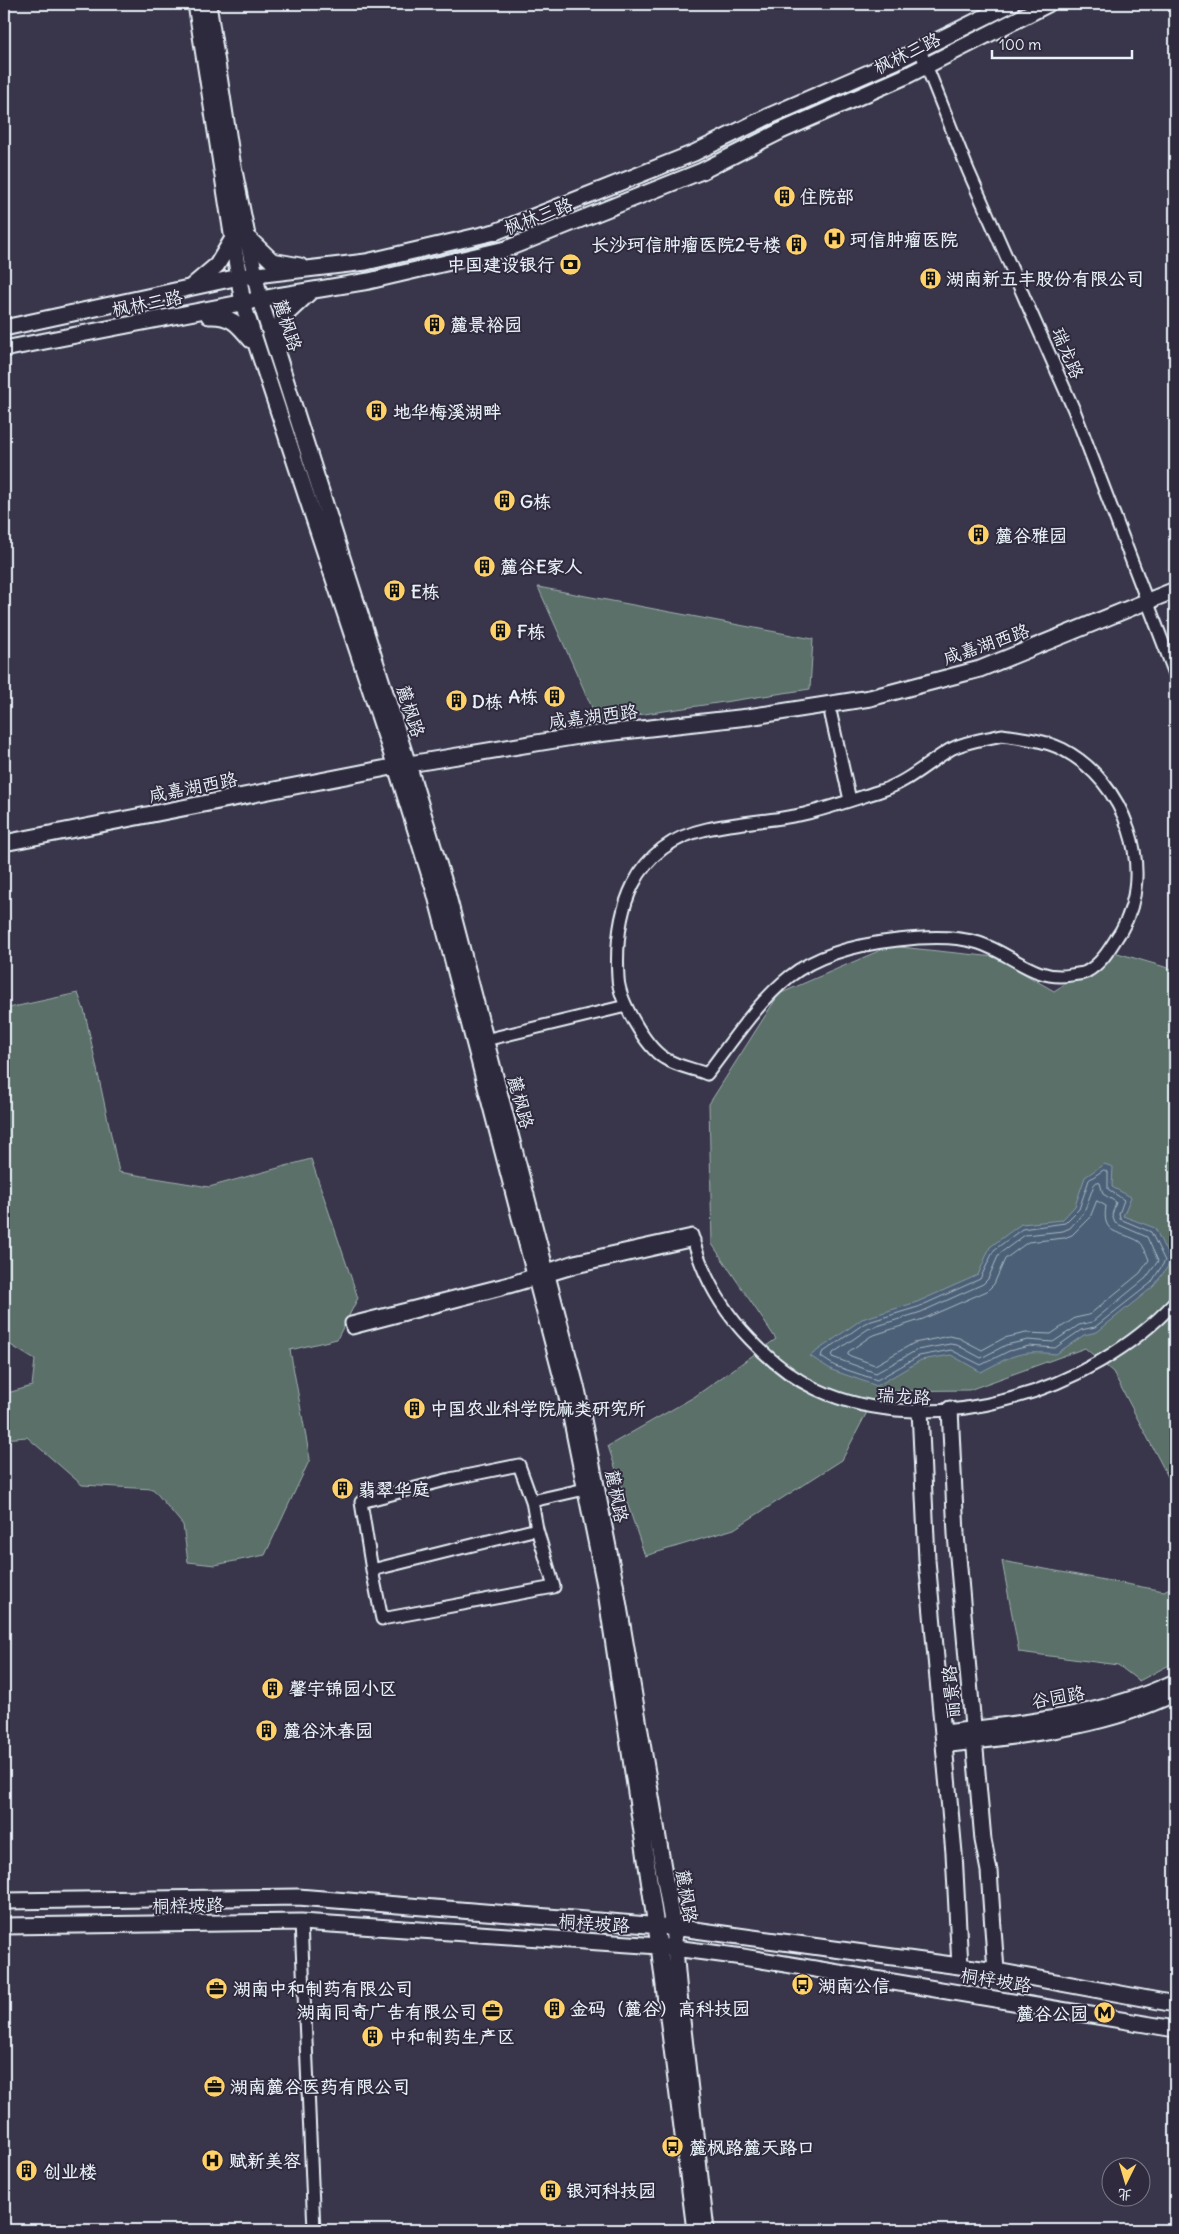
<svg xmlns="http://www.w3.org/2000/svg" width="1179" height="2234" font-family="Delius,'LXGW WenKai TC',sans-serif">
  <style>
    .green { fill: #5a6f69; stroke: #a1b0b0 }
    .water { fill: #4b6076; stroke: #8a9aaa }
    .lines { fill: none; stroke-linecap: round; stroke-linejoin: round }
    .shore { stroke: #a9b7c4; stroke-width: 1 }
    .minor-casing { stroke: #e8f1f8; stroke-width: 15 }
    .major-casing { stroke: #e8f1f8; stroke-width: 19 }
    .minor { stroke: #2f2a3d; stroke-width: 11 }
    .major { stroke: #2f2a3d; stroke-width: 15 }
    .labels { text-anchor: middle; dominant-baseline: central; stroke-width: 4; stroke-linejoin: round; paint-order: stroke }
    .street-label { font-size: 18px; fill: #e8f1f8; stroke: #2f2a3d }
    .poi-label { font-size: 18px; font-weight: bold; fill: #e8f1f8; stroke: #2f2a3d; text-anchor: start }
  </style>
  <rect width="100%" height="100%" fill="#39354a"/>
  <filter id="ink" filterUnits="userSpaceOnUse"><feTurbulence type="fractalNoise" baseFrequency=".02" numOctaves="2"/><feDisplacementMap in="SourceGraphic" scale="10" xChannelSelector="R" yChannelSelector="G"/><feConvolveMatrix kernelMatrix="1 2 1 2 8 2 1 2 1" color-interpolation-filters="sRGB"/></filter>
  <g filter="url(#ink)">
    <!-- green -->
    <path class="green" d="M 538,587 L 813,639 L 810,689 L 598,721 Z
      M 890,946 L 995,957 L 1054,991 L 1114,952 L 1175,970 L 1175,1490 L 1113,1372 L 1085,1348 L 969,1390 L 878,1391 L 842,1460 L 734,1529 L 645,1556 L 608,1446 L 694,1397 L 776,1339 L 712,1244 L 709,1104 L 779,994 Z
      M 78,993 L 85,1013 L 119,1172 L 209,1187 L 311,1159 L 358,1298 L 337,1339 L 290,1350 L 310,1459 L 265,1555 L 215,1565 L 188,1562 L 183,1525 L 153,1489 L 82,1485 L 27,1437 L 4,1439 L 4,1394 L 32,1386 L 35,1360 L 4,1341 L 4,1009 Z
      M 1002,1561 L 1164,1591 L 1175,1585 L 1175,1662 L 1139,1681 L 1118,1665 L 1019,1652 Z"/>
    <!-- water -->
    <path class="water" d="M 1104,1164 L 1113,1167 L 1112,1187 L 1131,1197 L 1123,1216 L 1155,1228 L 1171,1262 L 1154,1286 L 1097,1332 L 1084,1335 L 1056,1354 C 1020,1350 1013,1355 981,1372 L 951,1355 L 921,1360 L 877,1386 L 832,1370 L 810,1356 L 862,1319 L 917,1302 L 978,1275 L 990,1247 L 1021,1224 L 1062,1220 L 1075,1206 L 1085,1177 Z"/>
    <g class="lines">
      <!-- shore -->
      <path class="shore" d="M 1104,1170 L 1108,1172 L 1108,1189 L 1124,1200 L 1119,1214 L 1120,1219 L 1151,1232 L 1165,1261 L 1151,1283 L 1095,1327 L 1081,1330 L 1055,1348 L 1029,1346 L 1009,1351 L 981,1365 L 951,1350 L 919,1356 L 877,1380 L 835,1366 L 821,1357 L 822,1353 L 865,1323 L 918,1307 L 980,1279 L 994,1250 L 1022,1229 L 1065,1223 L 1079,1209 L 1089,1180 Z
        M 1097,1182 L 1100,1183 L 1103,1194 L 1116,1202 L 1112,1215 L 1115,1223 L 1147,1237 L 1158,1261 L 1146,1278 L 1092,1322 L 1079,1325 L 1053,1342 L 1028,1340 L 1006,1345 L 981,1358 L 957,1345 L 950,1344 L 917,1350 L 876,1373 L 832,1357 L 833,1353 L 868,1329 L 921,1312 L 983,1284 L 988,1279 L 999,1254 L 1025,1235 L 1063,1231 L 1070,1228 L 1084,1212 L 1094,1185 Z
        M 1097,1201 L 1106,1206 C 1101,1237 1121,1230 1140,1242 C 1144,1246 1147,1255 1149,1260 L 1140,1273 L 1089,1315 L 1075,1318 L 1051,1334 L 1026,1333 L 1004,1338 L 982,1350 L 959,1338 L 949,1336 L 914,1343 L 875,1365 L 848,1355 L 848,1352 L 871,1336 L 923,1319 L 987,1291 L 994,1284 L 1005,1259 L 1028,1242 L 1064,1238 L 1072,1235 L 1090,1217 Z"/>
      <defs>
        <path id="minor" d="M 920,50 L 968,170 L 1074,410 L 1175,674
          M 831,715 L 850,800
          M 1002,735 C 1023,738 1043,740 1062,749 C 1125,781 1157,870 1121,931 C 1111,946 1103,963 1086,972 C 1082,974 1076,974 1071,975 C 1035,982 1011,953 979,943 C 954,935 923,937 898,940 C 861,944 819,953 789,977 C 756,1004 733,1040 707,1074 C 694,1069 676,1066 664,1058 C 645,1046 619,1000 618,978 C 614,911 633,845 707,829 C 739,822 772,821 804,814 C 829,808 855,799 880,791 C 907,783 927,763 951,749 C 966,741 986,739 1002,735 Z
          M 485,1040 L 626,1006
          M 694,1240 L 576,1267 L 509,1287 L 352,1328 L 351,1323 L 509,1283 L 574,1261 L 692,1235 C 702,1275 721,1309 750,1339 C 769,1359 790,1377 816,1389 C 931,1443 1092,1392 1175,1302
          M 532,1501 L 537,1529 L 372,1570 L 361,1502 L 450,1479 L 519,1465 L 532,1501 L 585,1489
          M 372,1570 L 382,1619 L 554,1587 L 537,1529
          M 301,1922 L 314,2230"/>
        <path id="major" d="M 196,4 L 243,304 L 399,776 L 435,892 L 567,1397 L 605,1585 L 659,1946 L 695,2230
          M 208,4 L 232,161 L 260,300 L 411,774 L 446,889 L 578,1394 L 615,1583 L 673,1927 L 679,1994 L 706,2230
          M 247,237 L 272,261 L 300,266
          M 191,287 L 217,265 L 232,240
          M 209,316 C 231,315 238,324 251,340
          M 4,328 L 239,277 L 366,262 L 495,232 L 694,153 L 767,117 L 896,61 L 1011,4
          M 4,349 L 277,296 L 369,281 L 506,249 L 702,171 L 781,131 L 904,77 L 1048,4
          M 279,349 L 282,318 L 311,291
          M 4,843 L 397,766 L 579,736 L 748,717 L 870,698 L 980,669 L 1175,590
          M 950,1409 L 956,1534 L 983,1840 L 989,1871 L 996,1971
          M 920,1410 L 927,1560 L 954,1853 L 960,1966
          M 943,1733 C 1022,1724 1103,1716 1175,1682
          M 944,1745 C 1022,1735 1104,1728 1175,1693
          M 4,1901 L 298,1897 L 673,1927 L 996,1971 L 1175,2004
          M 4,1926 L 301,1922 L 659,1946 L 743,1957 L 1175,2029"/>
      </defs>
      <!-- minor casing -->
      <use href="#minor" class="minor-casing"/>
      <!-- major casing -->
      <use href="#major" class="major-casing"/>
      <!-- minor -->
      <use href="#minor" class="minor"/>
      <!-- major -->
      <use href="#major" class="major"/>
    </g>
  </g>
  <!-- icons -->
  <defs>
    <symbol id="building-disc" viewBox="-11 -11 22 22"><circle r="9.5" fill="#ffd166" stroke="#2f2a3d"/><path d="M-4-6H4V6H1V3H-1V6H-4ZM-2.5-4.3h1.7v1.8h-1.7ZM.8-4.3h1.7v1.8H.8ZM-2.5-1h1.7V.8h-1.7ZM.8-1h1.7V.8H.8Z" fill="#111"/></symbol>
    <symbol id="hospital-disc" viewBox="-11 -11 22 22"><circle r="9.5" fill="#ffd166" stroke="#2f2a3d"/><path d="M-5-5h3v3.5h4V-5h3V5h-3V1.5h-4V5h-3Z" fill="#111"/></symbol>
    <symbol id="bank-disc" viewBox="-11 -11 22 22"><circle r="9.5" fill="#ffd166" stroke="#2f2a3d"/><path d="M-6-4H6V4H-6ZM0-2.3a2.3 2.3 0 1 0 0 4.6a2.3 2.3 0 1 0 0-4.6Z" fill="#111"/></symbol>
    <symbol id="bus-disc" viewBox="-11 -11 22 22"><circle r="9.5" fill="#ffd166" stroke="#2f2a3d"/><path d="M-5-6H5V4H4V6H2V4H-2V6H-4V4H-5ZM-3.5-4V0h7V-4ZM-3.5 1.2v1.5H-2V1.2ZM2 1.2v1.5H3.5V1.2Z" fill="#111"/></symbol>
    <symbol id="office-disc" viewBox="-11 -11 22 22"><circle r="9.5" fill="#ffd166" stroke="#2f2a3d"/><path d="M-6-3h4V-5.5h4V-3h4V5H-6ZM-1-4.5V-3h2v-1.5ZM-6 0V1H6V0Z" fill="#111"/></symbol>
    <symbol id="metro-disc" viewBox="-11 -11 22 22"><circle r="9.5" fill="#ffd166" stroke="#2f2a3d"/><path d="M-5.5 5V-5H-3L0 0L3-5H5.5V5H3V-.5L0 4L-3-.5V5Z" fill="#111"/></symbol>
  </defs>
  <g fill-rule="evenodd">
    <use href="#building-disc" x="772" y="184" width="25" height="25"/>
    <use href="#hospital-disc" x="822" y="226" width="25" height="25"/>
    <use href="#building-disc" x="784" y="232" width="25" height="25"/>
    <use href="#bank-disc" x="558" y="252" width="25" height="25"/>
    <use href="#building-disc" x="918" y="266" width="25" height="25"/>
    <use href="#building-disc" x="422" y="312" width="25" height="25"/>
    <use href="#building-disc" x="364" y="398" width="25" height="25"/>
    <use href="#building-disc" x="492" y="488" width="25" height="25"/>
    <use href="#building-disc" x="966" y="522" width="25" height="25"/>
    <use href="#building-disc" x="472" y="554" width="25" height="25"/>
    <use href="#building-disc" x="382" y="578" width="25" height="25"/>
    <use href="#building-disc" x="488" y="618" width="25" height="25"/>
    <use href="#building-disc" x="542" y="684" width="25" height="25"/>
    <use href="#building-disc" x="444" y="688" width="25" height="25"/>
    <use href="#building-disc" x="402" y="1396" width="25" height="25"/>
    <use href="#building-disc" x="330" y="1476" width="25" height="25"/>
    <use href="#building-disc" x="260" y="1676" width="25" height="25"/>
    <use href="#building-disc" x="254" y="1718" width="25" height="25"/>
    <use href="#bus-disc" x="790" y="1972" width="25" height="25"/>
    <use href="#office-disc" x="204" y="1976" width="25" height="25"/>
    <use href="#building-disc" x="542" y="1996" width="25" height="25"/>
    <use href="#office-disc" x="480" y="1998" width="25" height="25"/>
    <use href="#metro-disc" x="1092" y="2000" width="25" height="25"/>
    <use href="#building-disc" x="360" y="2024" width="25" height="25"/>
    <use href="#office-disc" x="202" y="2074" width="25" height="25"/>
    <use href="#bus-disc" x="660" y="2134" width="25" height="25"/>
    <use href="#hospital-disc" x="200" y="2148" width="25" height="25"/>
    <use href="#building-disc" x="14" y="2158" width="25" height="25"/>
    <use href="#building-disc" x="538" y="2178" width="25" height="25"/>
  </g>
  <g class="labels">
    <!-- street labels -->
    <g class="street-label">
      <text transform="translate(907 53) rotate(-26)">枫林三路</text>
      <text transform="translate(538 216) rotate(-21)">枫林三路</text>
      <text transform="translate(147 303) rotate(-11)">枫林三路</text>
      <text transform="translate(288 325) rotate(72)">麓枫路</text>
      <text transform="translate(1068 353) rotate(67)">瑞龙路</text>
      <text transform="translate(986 644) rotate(-19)">咸嘉湖西路</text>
      <text transform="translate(411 711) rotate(72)">麓枫路</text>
      <text transform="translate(593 716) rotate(-7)">咸嘉湖西路</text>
      <text transform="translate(193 787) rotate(-11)">咸嘉湖西路</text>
      <text transform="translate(521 1102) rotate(75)">麓枫路</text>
      <text transform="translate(904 1396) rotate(4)">瑞龙路</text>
      <text transform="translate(617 1496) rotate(79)">麓枫路</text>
      <text transform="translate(951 1692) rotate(-95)">丽景路</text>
      <text transform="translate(1058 1697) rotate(-10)">谷园路</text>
      <text transform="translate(687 1896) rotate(81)">麓枫路</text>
      <text transform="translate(188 1905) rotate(-1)">桐梓坡路</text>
      <text transform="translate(594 1923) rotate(4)">桐梓坡路</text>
      <text transform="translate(996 1980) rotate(9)">桐梓坡路</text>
    </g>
    <!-- poi labels -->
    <g class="poi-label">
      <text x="800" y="196">住院部</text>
      <text x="850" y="239">珂信肿瘤医院</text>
      <text x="781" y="244" text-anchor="end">长沙珂信肿瘤医院2号楼</text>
      <text x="555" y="264" text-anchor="end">中国建设银行</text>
      <text x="946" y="278">湖南新五丰股份有限公司</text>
      <text x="450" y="324">麓景裕园</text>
      <text x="393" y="411">地华梅溪湖畔</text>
      <text x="520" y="501">G栋</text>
      <text x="995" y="535">麓谷雅园</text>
      <text x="500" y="566">麓谷E家人</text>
      <text x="411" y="591">E栋</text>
      <text x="517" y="631">F栋</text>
      <text x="538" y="696" text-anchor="end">A栋</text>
      <text x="472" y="701">D栋</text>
      <text x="430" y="1408">中国农业科学院麻类研究所</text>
      <text x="358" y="1489">翡翠华庭</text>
      <text x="289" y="1688">馨宇锦园小区</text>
      <text x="283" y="1730">麓谷沐春园</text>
      <text x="818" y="1985">湖南公信</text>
      <text x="233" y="1988">湖南中和制药有限公司</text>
      <text x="570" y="2008">金码（麓谷）高科技园</text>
      <text x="477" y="2011" text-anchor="end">湖南同奇广告有限公司</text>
      <text x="1088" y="2013" text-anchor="end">麓谷公园</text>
      <text x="389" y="2036">中和制药生产区</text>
      <text x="230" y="2086">湖南麓谷医药有限公司</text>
      <text x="689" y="2147">麓枫路麓天路口</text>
      <text x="229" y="2160">赋新美容</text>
      <text x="43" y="2171">创业楼</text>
      <text x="566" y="2190">银河科技园</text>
    </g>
  </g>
  <!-- margin -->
  <rect width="1179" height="2234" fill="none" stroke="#2f2a3d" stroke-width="20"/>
  <rect x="10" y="10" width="1159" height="2214" fill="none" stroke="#e8f1f8" stroke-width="2" filter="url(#ink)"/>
  <!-- north arrow -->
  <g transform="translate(1126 2182) rotate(185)"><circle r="24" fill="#2f2a3d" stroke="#797a88"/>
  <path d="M0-4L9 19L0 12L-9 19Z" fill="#ffd166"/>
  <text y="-8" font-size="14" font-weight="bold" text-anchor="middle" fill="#e8f1f8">北</text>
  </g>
  <!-- scale -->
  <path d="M992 50v8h140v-8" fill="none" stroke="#e8f1f8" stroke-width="2.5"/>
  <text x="999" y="50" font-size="15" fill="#e8f1f8" stroke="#2f2a3d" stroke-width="4" paint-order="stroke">100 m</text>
</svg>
